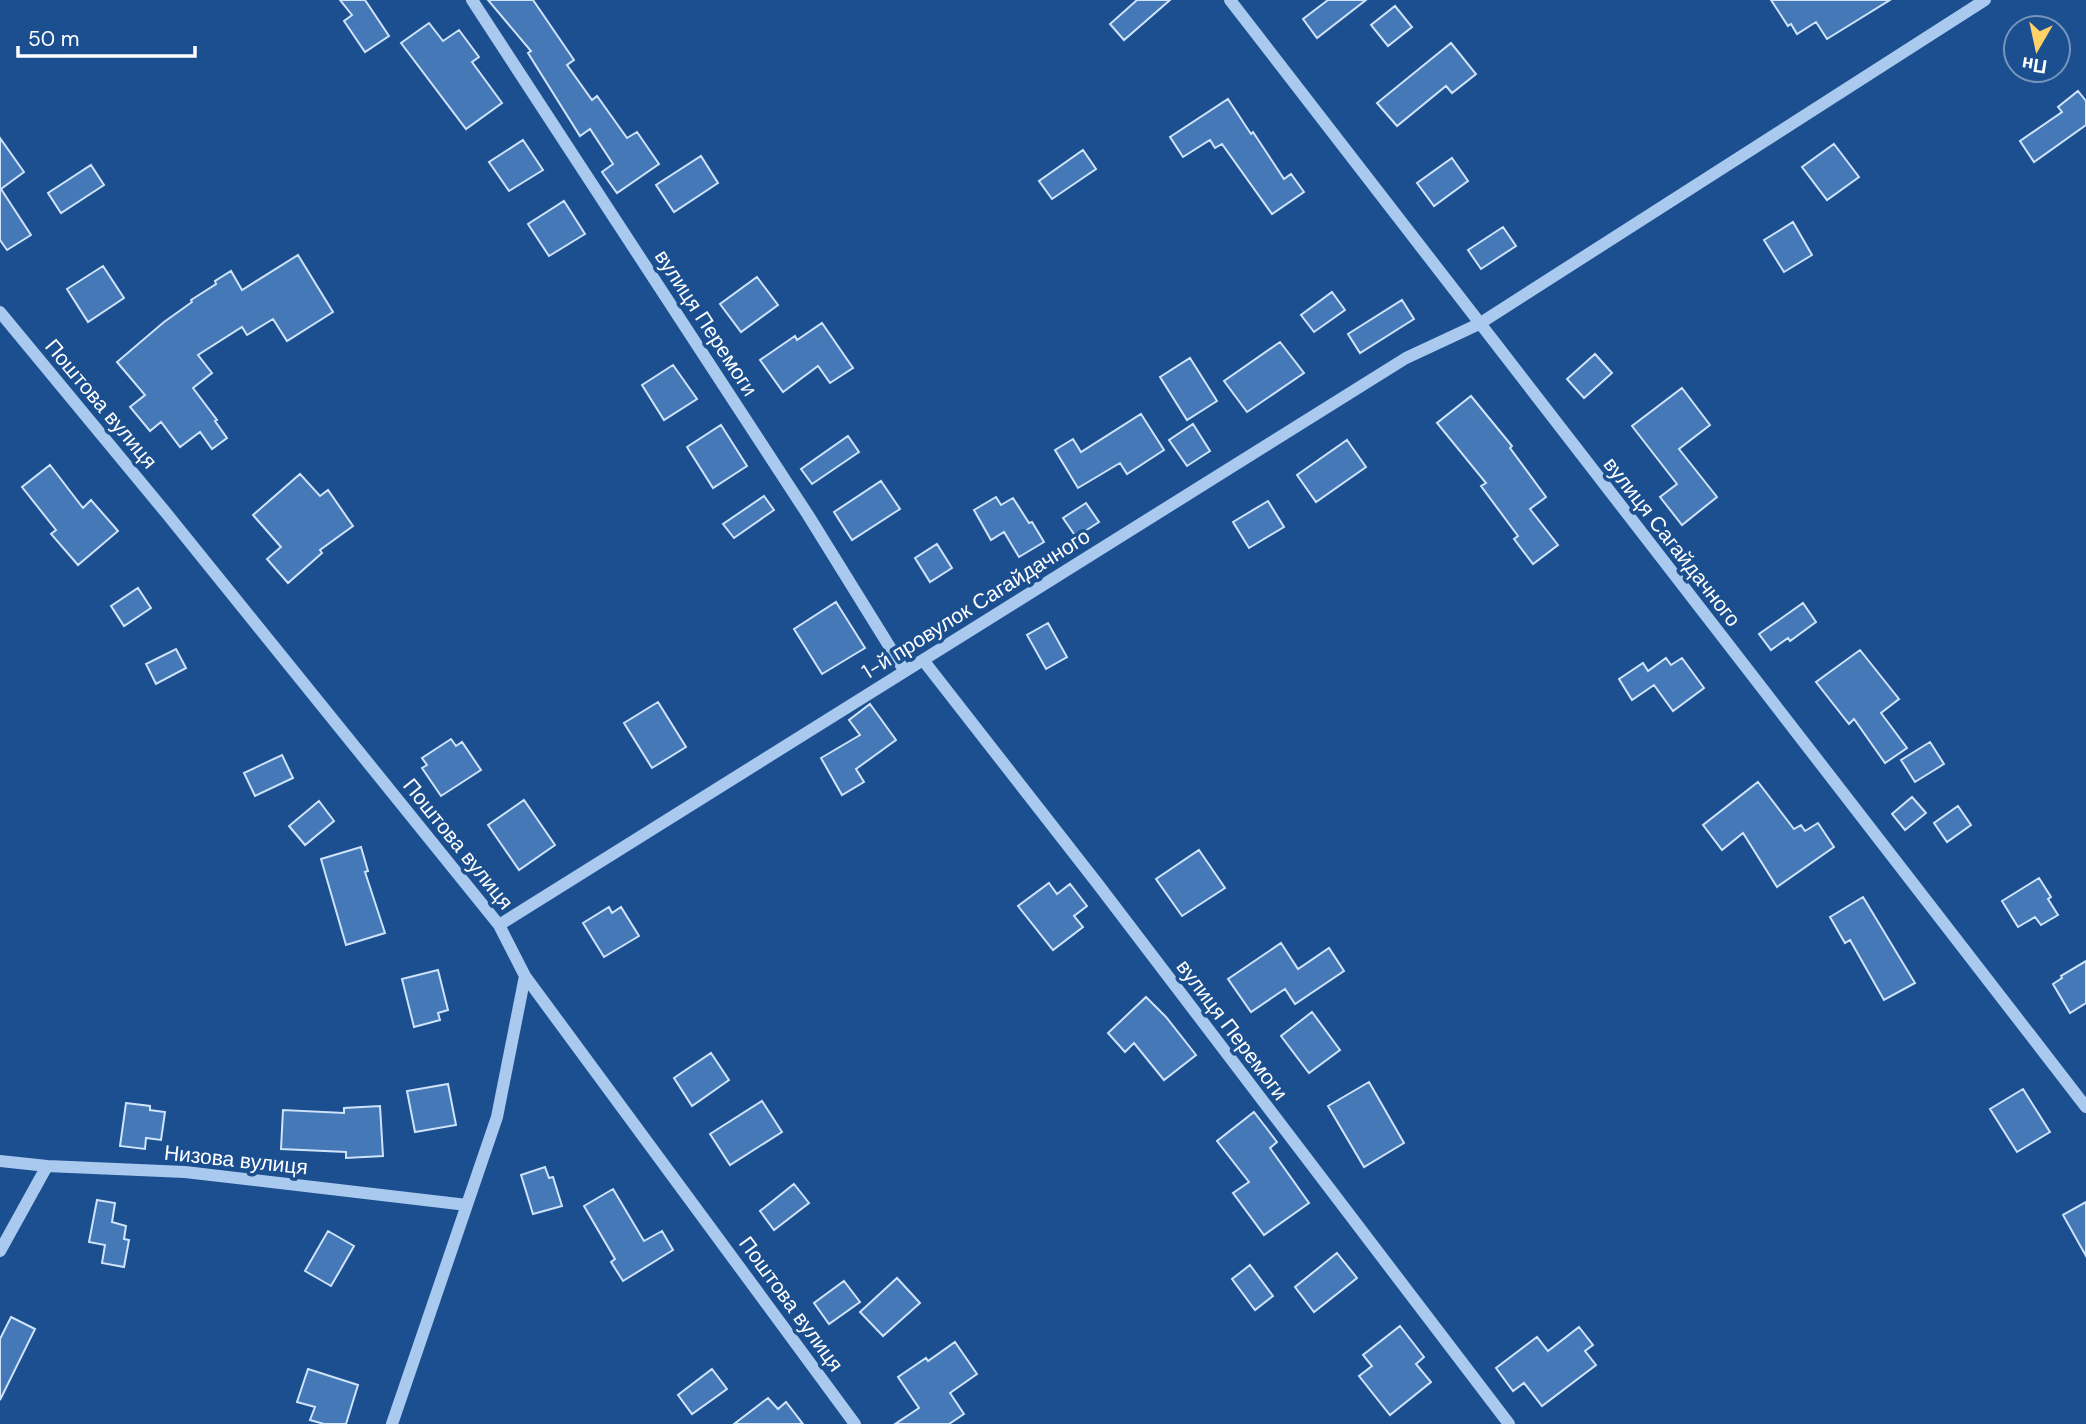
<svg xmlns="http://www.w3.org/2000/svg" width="2086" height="1424" font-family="'DM Sans',sans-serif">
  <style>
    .building { fill: #4478b7; stroke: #cfe3fa; stroke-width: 2 }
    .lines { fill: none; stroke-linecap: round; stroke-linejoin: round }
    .minor { stroke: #a9c9ee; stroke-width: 12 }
    .labels { text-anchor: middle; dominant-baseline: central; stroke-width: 7; stroke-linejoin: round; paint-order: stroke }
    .street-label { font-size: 21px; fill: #fff; stroke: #1b4f8f }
  </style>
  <rect width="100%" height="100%" fill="#1b4f8f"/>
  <!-- building -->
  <path class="building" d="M 340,0 L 365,0 L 389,36 L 365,52 L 344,21 L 352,15 Z
    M 488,0 L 533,0 L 574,60 L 567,65 L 592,100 L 597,96 L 627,138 L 637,132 L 659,164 L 617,193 L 602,172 L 613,164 L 590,129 L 580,136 L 528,53 L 531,51 Z
    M 1137,0 L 1170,0 L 1124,40 L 1110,24 Z
    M 1328,0 L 1366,0 L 1317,38 L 1303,19 Z
    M 1771,0 L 1890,0 L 1827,39 L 1816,22 L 1797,34 L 1791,24 L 1788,26 Z
    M 1395,6 L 1412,27 L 1388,46 L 1371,25 Z
    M 429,23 L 443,41 L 459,30 L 479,57 L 472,62 L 502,103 L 466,129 L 401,43 Z
    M 1451,43 L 1476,74 L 1452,93 L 1446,86 L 1397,126 L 1377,103 Z
    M 2078,91 L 2086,101 L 2086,125 L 2034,162 L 2020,141 L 2062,112 L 2058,107 Z
    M 1228,99 L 1251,134 L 1253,132 L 1284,179 L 1291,174 L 1304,192 L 1272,214 L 1222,144 L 1215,148 L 1210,140 L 1183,157 L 1170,137 Z
    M 0,138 L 24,172 L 1,189 L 31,235 L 7,250 L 0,240 Z
    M 523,140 L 543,170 L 509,191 L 489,162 Z
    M 1834,144 L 1859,177 L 1827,200 L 1802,167 Z
    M 1083,150 L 1096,169 L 1052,199 L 1039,181 Z
    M 701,156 L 718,183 L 674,212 L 656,185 Z
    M 1452,158 L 1468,181 L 1434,206 L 1417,183 Z
    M 91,165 L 104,185 L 61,213 L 48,193 Z
    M 564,201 L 585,234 L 549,256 L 528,224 Z
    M 1793,222 L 1812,255 L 1784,272 L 1764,240 Z
    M 1503,227 L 1516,246 L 1481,269 L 1468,250 Z
    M 298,255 L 333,312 L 287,341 L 273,319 L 247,335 L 242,327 L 198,355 L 212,373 L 193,388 L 217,420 L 215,421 L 227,438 L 212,449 L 200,432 L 180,447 L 161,422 L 150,431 L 130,407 L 145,395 L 117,362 L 164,322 L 192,302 L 191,300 L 216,284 L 215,281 L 231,271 L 242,290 Z
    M 103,266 L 124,298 L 88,322 L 67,289 Z
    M 757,277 L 778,305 L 741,332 L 720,304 Z
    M 1332,292 L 1345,310 L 1314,332 L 1301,315 Z
    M 1402,300 L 1414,319 L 1360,353 L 1348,334 Z
    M 822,323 L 853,368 L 830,383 L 818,366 L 783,392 L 760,360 L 795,336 L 797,340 Z
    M 1280,342 L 1304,373 L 1247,412 L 1224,381 Z
    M 1595,354 L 1612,373 L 1584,398 L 1567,379 Z
    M 1190,358 L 1217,401 L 1187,420 L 1160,377 Z
    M 673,365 L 697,399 L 664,420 L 642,385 Z
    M 1682,388 L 1710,425 L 1679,449 L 1717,497 L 1682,525 L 1660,497 L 1677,484 L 1632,426 Z
    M 1471,396 L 1512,446 L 1510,448 L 1546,497 L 1530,509 L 1558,545 L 1533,564 L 1514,539 L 1518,536 L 1481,486 L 1486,483 L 1437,423 Z
    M 1141,414 L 1164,450 L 1127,474 L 1120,463 L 1078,488 L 1055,450 L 1073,439 L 1081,452 Z
    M 1193,424 L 1210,451 L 1187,466 L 1169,440 Z
    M 721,425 L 747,466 L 713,488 L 687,447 Z
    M 848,436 L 859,452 L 812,484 L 801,469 Z
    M 1347,440 L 1366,467 L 1316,502 L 1297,475 Z
    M 50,465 L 83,508 L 91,500 L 118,531 L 78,565 L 51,534 L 56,530 L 22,487 Z
    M 300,474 L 320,496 L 328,490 L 353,526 L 320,550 L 322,553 L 288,583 L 267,559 L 281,547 L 253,515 Z
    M 881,481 L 900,509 L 852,540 L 834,512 Z
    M 764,496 L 774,510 L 734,538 L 723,524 Z
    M 996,497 L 1001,505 L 1013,498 L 1029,523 L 1032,522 L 1044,542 L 1019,557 L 1004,532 L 991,540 L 974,510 Z
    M 1268,501 L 1284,527 L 1249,548 L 1233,522 Z
    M 1086,503 L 1099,522 L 1076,537 L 1063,518 Z
    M 937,544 L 952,568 L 930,582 L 915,558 Z
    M 138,588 L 151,608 L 124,626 L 111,606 Z
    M 836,602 L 865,648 L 822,674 L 794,629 Z
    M 1803,603 L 1816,622 L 1790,641 L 1788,638 L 1771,650 L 1759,634 Z
    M 1048,623 L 1067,657 L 1046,669 L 1027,635 Z
    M 176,649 L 186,668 L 156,684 L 146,664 Z
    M 1860,650 L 1899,699 L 1881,713 L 1907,748 L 1885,763 L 1854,719 L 1849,724 L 1816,682 Z
    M 1666,658 L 1671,665 L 1682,658 L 1704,688 L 1673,711 L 1654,685 L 1632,700 L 1619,679 L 1643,663 L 1648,671 Z
    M 658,702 L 686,747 L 652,768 L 624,723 Z
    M 870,704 L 896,740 L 856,769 L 864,782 L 842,795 L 821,758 L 860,735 L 849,720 Z
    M 451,739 L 456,746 L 462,742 L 481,770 L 441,796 L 422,768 L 427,765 L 422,758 Z
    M 1930,742 L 1944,764 L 1915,782 L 1901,760 Z
    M 282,755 L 293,778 L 255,796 L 244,773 Z
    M 1758,782 L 1794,829 L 1801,825 L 1805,831 L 1818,823 L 1834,847 L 1777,887 L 1743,833 L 1722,850 L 1703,825 Z
    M 1912,797 L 1926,813 L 1905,830 L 1892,814 Z
    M 524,800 L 555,845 L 519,870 L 488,825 Z
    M 319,801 L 334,821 L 305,845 L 289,826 Z
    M 1958,806 L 1971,825 L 1947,842 L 1934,823 Z
    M 361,847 L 368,871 L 365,872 L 385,933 L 346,945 L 321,859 Z
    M 1199,850 L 1225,888 L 1182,916 L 1156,879 Z
    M 2039,878 L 2051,897 L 2048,899 L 2058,915 L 2041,925 L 2035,917 L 2018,927 L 2002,901 Z
    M 1049,883 L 1057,894 L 1070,884 L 1087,906 L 1074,916 L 1083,927 L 1053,950 L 1018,906 Z
    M 1863,897 L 1915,983 L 1884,1000 L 1850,940 L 1845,943 L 1830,917 Z
    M 609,907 L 612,913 L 621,907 L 639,936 L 604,957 L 583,923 Z
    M 1281,943 L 1298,969 L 1329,948 L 1344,971 L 1295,1004 L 1285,989 L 1251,1012 L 1228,979 Z
    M 2086,961 L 2086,1003 L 2070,1013 L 2053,984 L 2062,978 L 2061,976 Z
    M 438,970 L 448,1010 L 438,1013 L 440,1020 L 414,1027 L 402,979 Z
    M 1146,997 L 1166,1017 L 1196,1055 L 1164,1080 L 1134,1043 L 1125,1052 L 1108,1033 Z
    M 1312,1012 L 1340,1050 L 1309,1073 L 1281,1036 Z
    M 711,1053 L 729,1080 L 692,1106 L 674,1078 Z
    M 1369,1082 L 1404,1143 L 1364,1167 L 1328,1106 Z
    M 448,1084 L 456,1125 L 415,1132 L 407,1091 Z
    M 2023,1089 L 2050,1132 L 2017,1152 L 1990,1109 Z
    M 762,1101 L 782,1132 L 730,1165 L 710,1134 Z
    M 126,1103 L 150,1106 L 150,1110 L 165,1112 L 161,1140 L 146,1138 L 145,1149 L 120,1146 Z
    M 380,1106 L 383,1156 L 346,1158 L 346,1152 L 281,1149 L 283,1110 L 344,1113 L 344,1108 Z
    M 1254,1112 L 1277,1142 L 1270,1148 L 1309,1203 L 1264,1235 L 1233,1193 L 1249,1182 L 1217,1141 Z
    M 545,1167 L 549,1178 L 553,1177 L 562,1206 L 533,1214 L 521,1175 Z
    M 794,1184 L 809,1203 L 774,1230 L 760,1211 Z
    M 613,1189 L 644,1241 L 662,1231 L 673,1250 L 623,1281 L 611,1262 L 615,1259 L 584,1206 Z
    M 97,1200 L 115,1203 L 112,1222 L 126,1226 L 124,1239 L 129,1240 L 124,1267 L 102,1263 L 105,1245 L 89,1242 Z
    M 2086,1202 L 2086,1256 L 2063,1215 Z
    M 328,1231 L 354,1246 L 331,1286 L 305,1271 Z
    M 1337,1253 L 1357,1278 L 1314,1312 L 1295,1287 Z
    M 1250,1265 L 1273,1296 L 1255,1310 L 1232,1279 Z
    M 897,1278 L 920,1303 L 883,1336 L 860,1312 Z
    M 844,1281 L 860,1302 L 829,1324 L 814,1303 Z
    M 11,1317 L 35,1329 L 0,1400 L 0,1339 Z
    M 1400,1326 L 1424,1357 L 1416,1364 L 1431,1382 L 1390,1415 L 1359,1376 L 1372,1366 L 1363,1355 Z
    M 1579,1327 L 1593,1345 L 1585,1351 L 1596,1365 L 1542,1406 L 1524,1383 L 1513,1391 L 1496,1368 L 1537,1337 L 1548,1351 Z
    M 955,1342 L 977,1374 L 950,1393 L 964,1414 L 949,1424 L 895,1424 L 919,1408 L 898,1377 L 926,1358 L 928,1361 Z
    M 308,1369 L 358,1385 L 346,1424 L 324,1424 L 310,1420 L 315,1407 L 297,1402 Z
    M 712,1369 L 727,1389 L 692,1414 L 678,1395 Z
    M 768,1398 L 778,1409 L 786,1402 L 803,1424 L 734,1424 Z"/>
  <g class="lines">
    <!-- minor -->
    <path class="minor" d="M 472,0 L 808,515 L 904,670
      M 1230,0 L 2086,1107
      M 0,312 L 167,514 L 499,925 L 525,976 L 855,1424
      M 923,660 L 1097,883 L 1509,1424
      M 499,925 L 1406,358 L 1479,324 L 1985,0
      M 0,1161 L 47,1166 L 185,1172 L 467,1205
      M 0,1251 L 47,1166
      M 392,1424 L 497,1117 L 525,976"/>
  </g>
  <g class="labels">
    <!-- street labels -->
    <g class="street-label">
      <text transform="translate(706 323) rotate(57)">вулиця Перемоги</text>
      <text transform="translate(101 404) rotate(50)">Поштова вулиця</text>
      <text transform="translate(1672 542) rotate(52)">вулиця Сагайдачного</text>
      <text transform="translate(976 604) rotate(-32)">1-й провулок Сагайдачного</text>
      <text transform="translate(458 844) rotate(51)">Поштова вулиця</text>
      <text transform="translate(1232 1030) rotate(53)">вулиця Перемоги</text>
      <text transform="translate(236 1160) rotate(6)">Низова вулиця</text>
      <text transform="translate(791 1304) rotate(54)">Поштова вулиця</text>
    </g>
  </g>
  <!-- north arrow -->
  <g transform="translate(2037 49) rotate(189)"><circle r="33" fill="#1b4f8f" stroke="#7695bc" stroke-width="2"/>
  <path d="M0-5L12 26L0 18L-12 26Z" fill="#ffd166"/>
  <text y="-10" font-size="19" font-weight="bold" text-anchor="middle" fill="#ffffff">Пн</text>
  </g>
  <!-- scale -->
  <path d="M18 46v10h177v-10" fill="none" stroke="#ffffff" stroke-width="3.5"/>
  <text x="28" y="46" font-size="21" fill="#ffffff" stroke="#1b4f8f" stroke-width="5" paint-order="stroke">50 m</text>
</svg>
